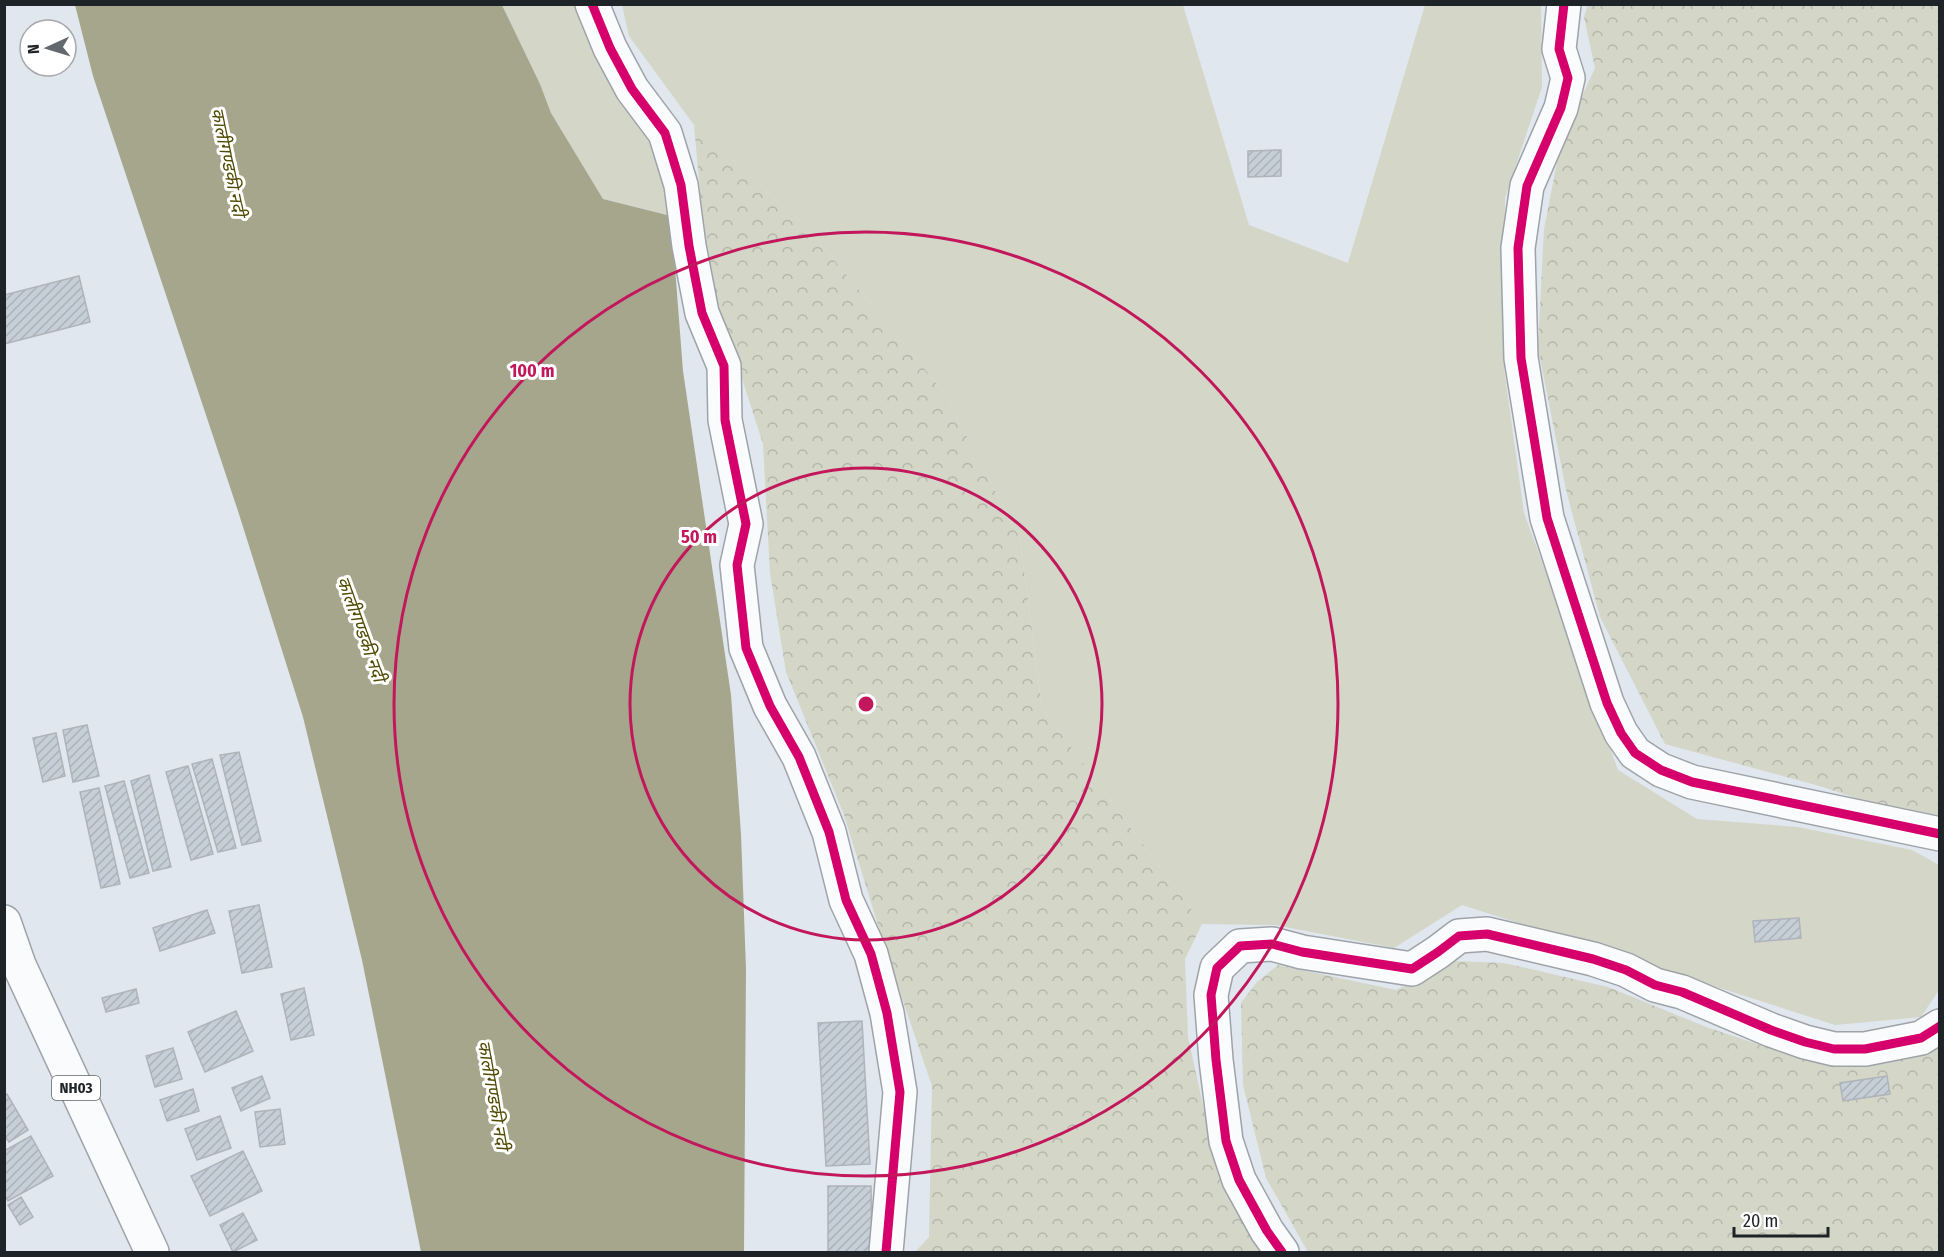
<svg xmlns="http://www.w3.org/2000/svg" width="1944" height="1257" font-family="'Fira Sans Condensed','Noto Sans Devanagari',sans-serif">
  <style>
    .grass { fill: #d4d6c8 }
    .forest { fill: url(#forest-crowns) }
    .water { fill: #a6a68d }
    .building { fill: url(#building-hatch); stroke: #aeb4b9; stroke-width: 1.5 }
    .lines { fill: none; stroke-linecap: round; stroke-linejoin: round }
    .minor-casing { stroke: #9ea3a9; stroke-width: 36 }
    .highway-casing { stroke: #9ea3a9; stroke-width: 36 }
    .minor { stroke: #fafbfc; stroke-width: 33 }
    .highway { stroke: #fafbfc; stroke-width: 33 }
    .cycleway-casing { stroke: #fff; stroke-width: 13 }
    .cycleway { stroke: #d6006c; stroke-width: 9 }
    .ring { fill: none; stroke: #c2185b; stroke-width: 3 }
    .labels { text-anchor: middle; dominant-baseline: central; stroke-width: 6; stroke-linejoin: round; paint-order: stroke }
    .shield { fill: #fff; stroke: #626568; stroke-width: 1.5 }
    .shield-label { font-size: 15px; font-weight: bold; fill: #1e2327 }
    .water-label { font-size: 18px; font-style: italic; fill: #504900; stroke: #fff }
    .centre { fill: #c2185b; stroke: #fff; stroke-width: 3 }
    .ring-label { font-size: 18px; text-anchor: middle; font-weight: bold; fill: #c2185b; stroke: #fff; stroke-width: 6; stroke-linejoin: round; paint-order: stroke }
  </style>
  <defs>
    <pattern id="forest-crowns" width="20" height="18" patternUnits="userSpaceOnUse" patternTransform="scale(1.5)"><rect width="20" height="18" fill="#d4d6c8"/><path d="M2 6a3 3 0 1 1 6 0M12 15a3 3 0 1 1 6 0" fill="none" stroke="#b6b7ac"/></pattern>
    <pattern id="building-hatch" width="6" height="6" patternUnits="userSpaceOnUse" patternTransform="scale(1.5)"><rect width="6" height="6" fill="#c6cfd8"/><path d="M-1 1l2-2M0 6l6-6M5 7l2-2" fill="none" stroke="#aab1b9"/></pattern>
  </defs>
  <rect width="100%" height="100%" fill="#e0e7ee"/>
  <!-- grass -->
  <path class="grass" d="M 502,5 L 581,5 L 659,148 L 671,216 L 603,199 L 551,113 L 540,84 Z
    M 622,5 L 1183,5 L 1249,225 L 1348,263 L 1425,5 L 1541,5 L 1542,87 L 1505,198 L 1504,368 L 1524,513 L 1618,770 L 1697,819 L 1798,827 L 1912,850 L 1939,865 L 1939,990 L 1921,1017 L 1835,1025 L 1462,905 L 1394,948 L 1275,925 L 1202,924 L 1042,708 L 1020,538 L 943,391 L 810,231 L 694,125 L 629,36 Z"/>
  <!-- forest -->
  <path class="forest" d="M 1588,4 L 1939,5 L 1939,822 L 1899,813 L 1823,787 L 1665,744 L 1600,617 L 1566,490 L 1538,348 L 1544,229 L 1561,142 L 1595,68 L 1584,17 Z
    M 694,125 L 810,231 L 943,391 L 1020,538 L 1042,708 L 1202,924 L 1185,959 L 1188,1037 L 1212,1146 L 1264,1252 L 915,1252 L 929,1237 L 932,1086 L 887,954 L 844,815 L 786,672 L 770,573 L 763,444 L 707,269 Z
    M 1456,961 L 1504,963 L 1608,987 L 1709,1028 L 1803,1059 L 1877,1064 L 1932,1046 L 1939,1042 L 1939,1252 L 1308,1252 L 1266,1178 L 1243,1085 L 1241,1003 L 1257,982 L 1278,965 L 1396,990 Z"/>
  <!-- water -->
  <path class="water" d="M 75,5 L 502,5 L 540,84 L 551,113 L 603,199 L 671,216 L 683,371 L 731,695 L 741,834 L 746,969 L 744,1252 L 421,1252 L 362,960 L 303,717 L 238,511 L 93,76 Z"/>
  <!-- building -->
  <path class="building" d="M 1281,150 L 1281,176 L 1248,177 L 1248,151 Z
    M 79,276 L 90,322 L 4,344 L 4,295 Z
    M 87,725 L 99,776 L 73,782 L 63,730 Z
    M 56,733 L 65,776 L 43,782 L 33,738 Z
    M 239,752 L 261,841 L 242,845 L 220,755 Z
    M 212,759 L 236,848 L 218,852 L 192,764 Z
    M 188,766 L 213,854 L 191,860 L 166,772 Z
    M 149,775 L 171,867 L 153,871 L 131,781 Z
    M 124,781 L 149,873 L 130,878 L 105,786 Z
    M 99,788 L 120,884 L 101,888 L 80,792 Z
    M 259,905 L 272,967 L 242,973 L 229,911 Z
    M 207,910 L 215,933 L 160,951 L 153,928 Z
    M 1799,918 L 1801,938 L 1755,942 L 1753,921 Z
    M 304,988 L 314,1035 L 291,1040 L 281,994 Z
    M 136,989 L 139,1003 L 106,1012 L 102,998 Z
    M 236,1011 L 253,1051 L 205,1072 L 188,1032 Z
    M 862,1021 L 870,1164 L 826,1166 L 818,1023 Z
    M 173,1048 L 182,1079 L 155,1087 L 146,1056 Z
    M 262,1076 L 270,1098 L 241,1111 L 232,1088 Z
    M 1887,1076 L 1890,1094 L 1843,1101 L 1840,1083 Z
    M 193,1089 L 199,1111 L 167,1121 L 160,1100 Z
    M 7,1094 L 28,1130 L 9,1142 L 4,1135 L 4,1096 Z
    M 280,1109 L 285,1144 L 260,1147 L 255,1112 Z
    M 220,1116 L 231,1148 L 197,1160 L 185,1129 Z
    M 31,1136 L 53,1176 L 8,1201 L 4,1194 L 4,1151 Z
    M 243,1151 L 262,1191 L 210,1216 L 191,1176 Z
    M 828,1186 L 871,1186 L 872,1252 L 828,1252 Z
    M 21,1197 L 33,1217 L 20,1225 L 8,1205 Z
    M 243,1213 L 257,1240 L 233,1252 L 220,1225 Z"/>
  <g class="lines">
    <defs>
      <path id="minor" d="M 592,4 L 610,48 L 632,89 L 665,133 L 681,185 L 689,246 L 702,313 L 724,366 L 725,420 L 746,524 L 737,565 L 746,648 L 770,706 L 799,757 L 829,832 L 846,900 L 871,954 L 887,1013 L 900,1092 L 886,1252
        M 1564,4 L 1559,49 L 1568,78 L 1561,108 L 1527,186 L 1518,248 L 1521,358 L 1547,518 L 1607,703 L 1621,733 L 1635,753 L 1661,770 L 1692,782 L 1940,834
        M 1282,1252 L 1267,1231 L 1239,1180 L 1226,1141 L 1216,1060 L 1211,995 L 1217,968 L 1240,946 L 1272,944 L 1302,952 L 1412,969 L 1438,952 L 1459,936 L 1487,934 L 1593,959 L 1626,970 L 1655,985 L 1682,992 L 1771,1030 L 1805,1042 L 1834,1049 L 1865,1049 L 1921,1038 L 1940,1026"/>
      <path id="highway" d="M 4,922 L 19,965 L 152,1252"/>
    </defs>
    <!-- minor casing -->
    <use href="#minor" class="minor-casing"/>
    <!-- highway casing -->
    <use href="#highway" class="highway-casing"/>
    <!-- minor -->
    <use href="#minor" class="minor"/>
    <!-- highway -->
    <use href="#highway" class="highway"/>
    <defs>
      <path id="cycleway" d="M 592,4 L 610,48 L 632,89 L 665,133 L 681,185 L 689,246 L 702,313 L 724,366 L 725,420 L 746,524 L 737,565 L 746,648 L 770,706 L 799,757 L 829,832 L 846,900 L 871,954 L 887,1013 L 900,1092 L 886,1252
        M 1564,4 L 1559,49 L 1568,78 L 1561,108 L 1527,186 L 1518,248 L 1521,358 L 1547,518 L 1607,703 L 1621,733 L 1635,753 L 1661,770 L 1692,782 L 1940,834
        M 1282,1252 L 1267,1231 L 1239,1180 L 1226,1141 L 1216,1060 L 1211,995 L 1217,968 L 1240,946 L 1272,944 L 1302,952 L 1412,969 L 1438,952 L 1459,936 L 1487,934 L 1593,959 L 1626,970 L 1655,985 L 1682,992 L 1771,1030 L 1805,1042 L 1834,1049 L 1865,1049 L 1921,1038 L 1940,1026"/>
    </defs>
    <!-- cycleway casing -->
    <use href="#cycleway" class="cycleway-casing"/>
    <!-- cycleway -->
    <use href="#cycleway" class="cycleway"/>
  </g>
  <!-- distance rings -->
  <g class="ring">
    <circle cx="866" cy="704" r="236"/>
    <circle cx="866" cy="704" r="472"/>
  </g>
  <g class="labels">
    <!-- shield labels -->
    <rect class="shield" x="52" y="1076" width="48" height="24" rx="4.5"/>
    <g class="shield-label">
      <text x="76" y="1088">NH03</text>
    </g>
    <!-- water labels -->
    <g class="water-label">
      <text transform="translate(228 162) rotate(78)">कालीगण्डकी नदी</text>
      <text transform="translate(361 629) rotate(70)">कालीगण्डकी नदी</text>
      <text transform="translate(493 1095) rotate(80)">कालीगण्डकी नदी</text>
    </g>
  </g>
  <circle cx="866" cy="704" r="9" class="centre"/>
  <g class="ring-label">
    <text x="532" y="377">100 m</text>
    <text x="699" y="543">50 m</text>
  </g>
  <!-- border -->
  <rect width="1944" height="1257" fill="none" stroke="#1e2327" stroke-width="12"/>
  <!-- north arrow -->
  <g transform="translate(48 48) rotate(266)"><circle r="28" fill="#ffffff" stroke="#a5a7a9" stroke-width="1.5"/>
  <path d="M0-4.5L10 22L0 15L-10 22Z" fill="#62686d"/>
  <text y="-9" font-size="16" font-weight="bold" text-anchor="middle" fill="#1e2327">N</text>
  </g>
  <!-- scale -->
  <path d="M1734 1227v9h94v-9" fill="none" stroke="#1e2327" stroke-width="3"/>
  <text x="1743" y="1227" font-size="18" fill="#1e2327" stroke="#ffffff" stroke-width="4.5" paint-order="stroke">20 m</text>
</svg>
